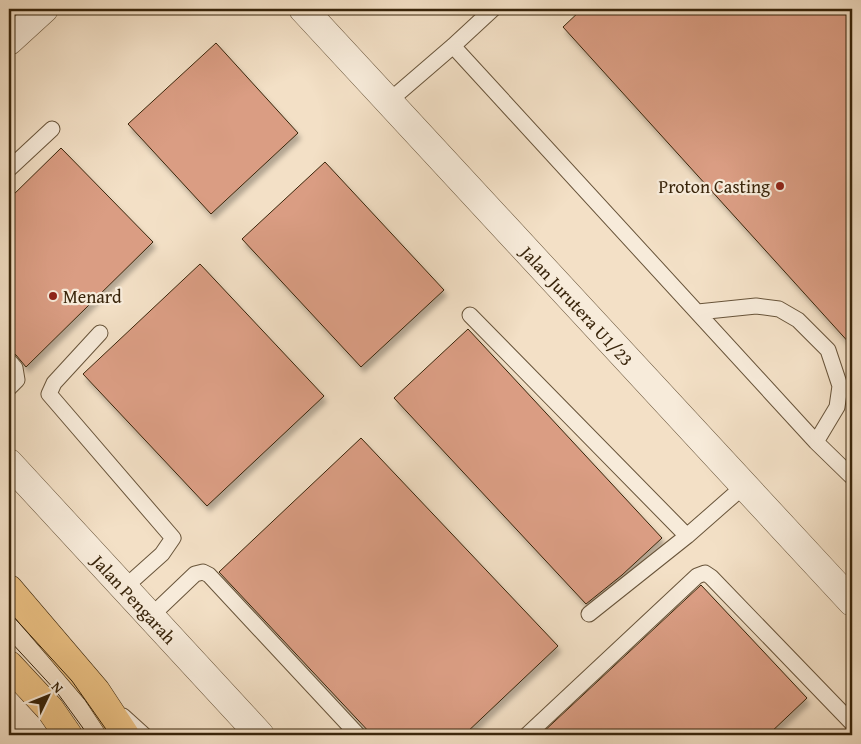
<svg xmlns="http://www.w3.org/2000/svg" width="861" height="744" font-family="'Gentium Book Plus',serif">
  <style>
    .building { fill: #da9d83; stroke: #39250b; filter: url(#shadow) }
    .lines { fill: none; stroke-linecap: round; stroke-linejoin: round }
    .service-casing { stroke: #68543a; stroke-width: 17 }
    .minor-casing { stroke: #68543a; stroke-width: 29 }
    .tertiary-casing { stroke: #68543a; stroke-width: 29 }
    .primary-casing { stroke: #39250b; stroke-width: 29 }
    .service { stroke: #f7ebda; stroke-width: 15 }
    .minor { stroke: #f7ebda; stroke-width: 28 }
    .tertiary { stroke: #f7ebda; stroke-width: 28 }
    .primary { stroke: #eac083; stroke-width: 28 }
    .tram { stroke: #39250b; stroke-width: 1 }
    .poi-dot { fill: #8f2418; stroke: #f7ebda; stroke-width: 2 }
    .labels { text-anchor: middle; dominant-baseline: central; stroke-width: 4.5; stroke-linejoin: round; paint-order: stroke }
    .poi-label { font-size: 18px; fill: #39250b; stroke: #f7ebda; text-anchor: end }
    .street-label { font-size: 18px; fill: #39250b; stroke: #f7ebda }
  </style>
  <defs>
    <filter id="shadow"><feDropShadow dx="3" dy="5.5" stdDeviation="2.5" flood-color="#0004"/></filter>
  </defs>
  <rect width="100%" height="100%" fill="#f3e0c6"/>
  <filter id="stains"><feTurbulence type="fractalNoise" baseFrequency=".004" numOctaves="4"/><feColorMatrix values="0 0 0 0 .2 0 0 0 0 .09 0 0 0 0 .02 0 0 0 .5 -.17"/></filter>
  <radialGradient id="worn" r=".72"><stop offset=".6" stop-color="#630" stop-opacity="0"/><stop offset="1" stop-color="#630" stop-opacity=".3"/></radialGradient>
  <!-- building -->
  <path class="building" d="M 582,9 L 852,9 L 852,346 L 563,27 Z
    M 216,43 L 298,133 L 211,214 L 128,124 Z
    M 61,148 L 153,242 L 26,367 L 16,355 L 9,350 L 9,199 Z
    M 325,162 L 444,290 L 361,367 L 242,239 Z
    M 200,264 L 324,396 L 207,506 L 83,374 Z
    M 468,329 L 662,538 L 622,575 L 586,604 L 394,398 Z
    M 361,438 L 558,646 L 464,735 L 372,735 L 219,572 Z
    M 701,585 L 807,698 L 768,735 L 540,735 Z"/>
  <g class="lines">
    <defs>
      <path id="service" d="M 453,46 L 816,442 L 852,477
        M 388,102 L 453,46 L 493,9
        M 9,169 L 52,129
        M 698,312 L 756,306 L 779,309 L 798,320 L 828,350 L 840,386 L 837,407 L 816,442
        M 470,315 L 687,536
        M 100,333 L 54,383 L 49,394 L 173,538 L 162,554 L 124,588
        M 9,361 L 15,368 L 17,380 L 9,388
        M 589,614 L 687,536 L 744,486
        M 151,616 L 195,574 L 203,572 L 209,575 L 358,735
        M 123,716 L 144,735
        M 527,735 L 697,576 L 705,573 L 711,577 L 852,723"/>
      <g id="minor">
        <path id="s1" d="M 303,9 L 852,602"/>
        <path id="s2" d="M 9,463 L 260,735"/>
      </g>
      <path id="tertiary" d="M 9,41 L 44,9"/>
      <path id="primary" d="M 9,589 L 96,691 L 125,735
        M 9,665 L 50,709 L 68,735"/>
    </defs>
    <!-- service casing -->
    <use href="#service" class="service-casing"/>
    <!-- minor casing -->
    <use href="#minor" class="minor-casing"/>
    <!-- tertiary casing -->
    <use href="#tertiary" class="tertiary-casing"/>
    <!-- primary casing -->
    <use href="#primary" class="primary-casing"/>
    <!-- service -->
    <use href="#service" class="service"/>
    <!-- minor -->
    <use href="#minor" class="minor"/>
    <!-- tertiary -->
    <use href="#tertiary" class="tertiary"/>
    <!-- primary -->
    <use href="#primary" class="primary"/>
    <!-- tram -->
    <path class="tram" d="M 9,612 L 72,681 L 110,735
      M 9,640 L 56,691 L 88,735"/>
  </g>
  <!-- markers -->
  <g class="poi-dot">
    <circle cx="780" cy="186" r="5"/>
    <circle cx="53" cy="296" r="5"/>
  </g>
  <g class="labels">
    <!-- poi labels -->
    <g class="poi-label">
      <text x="770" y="186">Proton Casting</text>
      <text x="63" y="296" text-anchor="start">Menard</text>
    </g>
    <!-- street labels -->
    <g class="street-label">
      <text stroke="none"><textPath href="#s1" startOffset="404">Jalan Jurutera U1/23</textPath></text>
      <text stroke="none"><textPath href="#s2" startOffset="185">Jalan Pengarah</textPath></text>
    </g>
  </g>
  <!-- margin -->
  <rect width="861" height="744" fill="none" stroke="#f3e0c6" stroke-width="30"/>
  <rect x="10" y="10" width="841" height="724" fill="none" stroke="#39250b" stroke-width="2.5"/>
  <rect x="15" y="15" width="831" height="714" fill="none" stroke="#39250b"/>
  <!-- north arrow -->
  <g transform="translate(48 696) rotate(47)" stroke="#f7ebda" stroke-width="4" paint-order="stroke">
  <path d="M0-4L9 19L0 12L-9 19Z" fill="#39250b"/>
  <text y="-8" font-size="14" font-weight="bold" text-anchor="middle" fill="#39250b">N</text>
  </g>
  <rect width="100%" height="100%" filter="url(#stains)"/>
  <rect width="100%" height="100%" fill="url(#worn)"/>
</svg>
